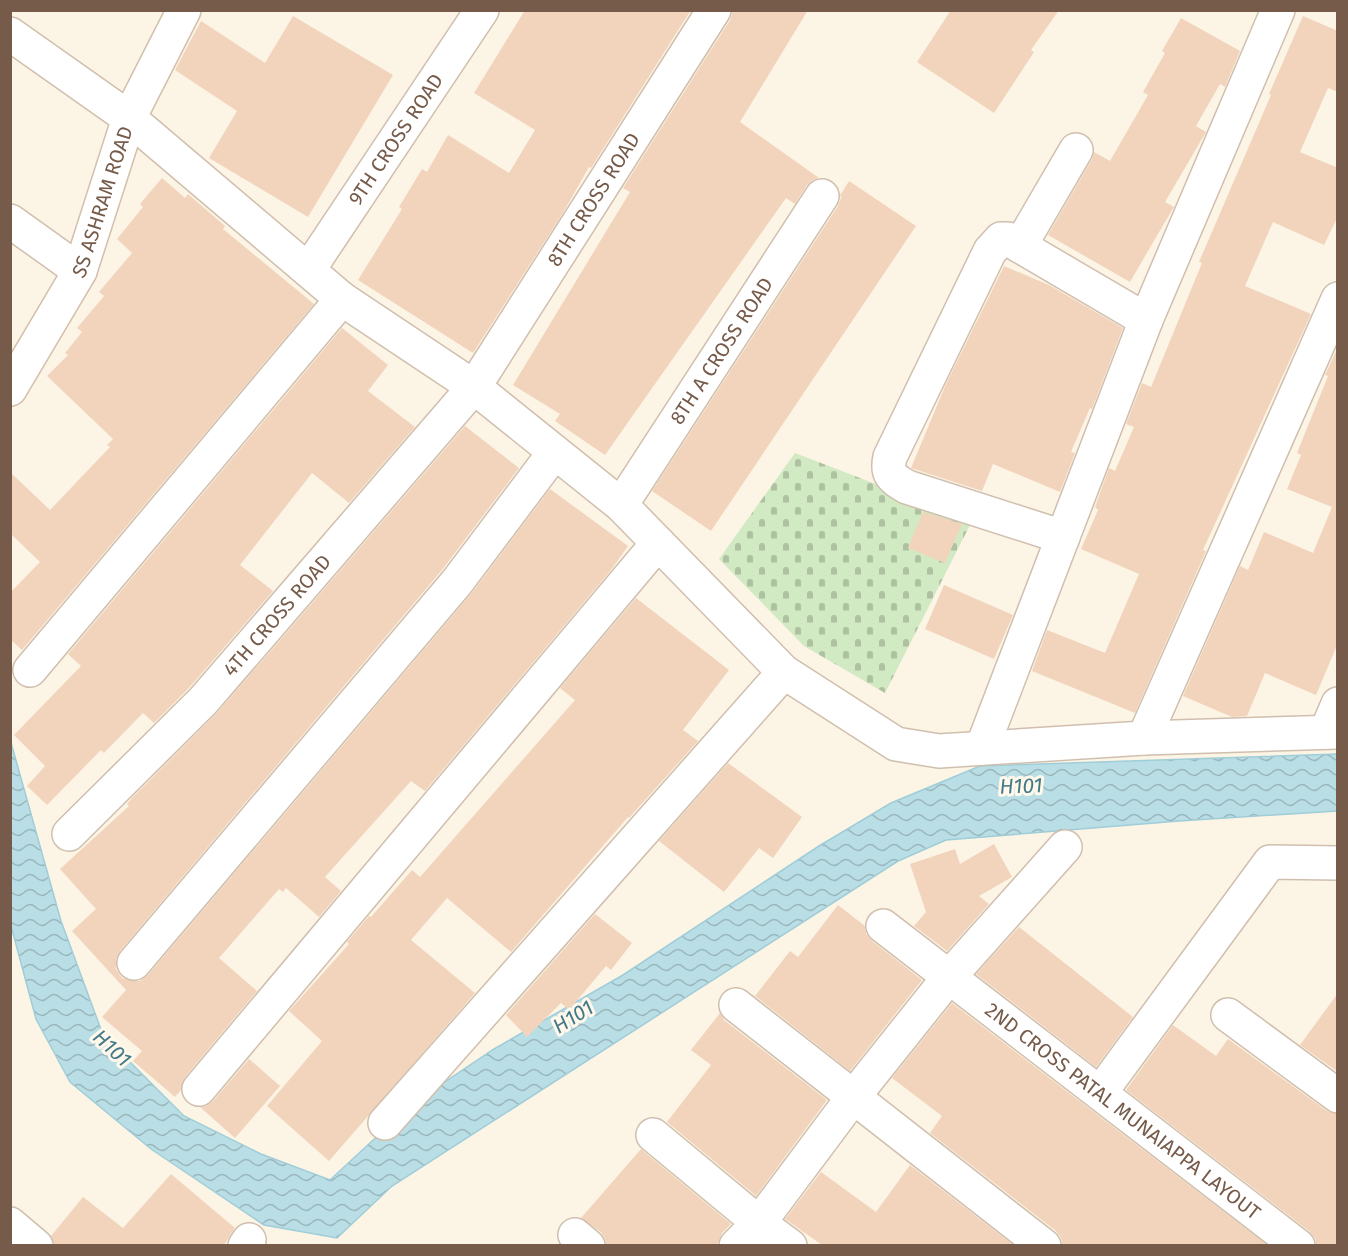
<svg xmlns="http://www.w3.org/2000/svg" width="1348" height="1256" font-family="'Fira Sans',sans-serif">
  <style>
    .cemetery { fill: url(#cemetery-stones) }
    .water { fill: url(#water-waves); stroke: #9fcdd8; stroke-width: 1.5 }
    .building { fill: #f2d4bc }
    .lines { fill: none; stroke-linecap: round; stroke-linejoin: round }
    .street-casing { stroke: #d0bfae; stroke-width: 36 }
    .secondary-casing { stroke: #d3bfab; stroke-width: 36 }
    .street { stroke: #fff; stroke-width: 33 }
    .secondary { stroke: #fff; stroke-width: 33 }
    .labels { text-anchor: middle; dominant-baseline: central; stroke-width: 6; stroke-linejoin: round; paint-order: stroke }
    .street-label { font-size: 20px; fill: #765b4a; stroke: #fff8eb }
    .water-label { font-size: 21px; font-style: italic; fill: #437a89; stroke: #fff8eb }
  </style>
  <defs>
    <pattern id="cemetery-stones" width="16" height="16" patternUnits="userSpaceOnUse" patternTransform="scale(1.5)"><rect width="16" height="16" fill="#d1eac3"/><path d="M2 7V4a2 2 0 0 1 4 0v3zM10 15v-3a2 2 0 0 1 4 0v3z" fill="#aec1a0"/></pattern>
    <pattern id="water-waves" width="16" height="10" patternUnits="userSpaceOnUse" patternTransform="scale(1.5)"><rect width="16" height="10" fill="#b9dee6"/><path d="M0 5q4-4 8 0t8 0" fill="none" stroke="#9bb7bc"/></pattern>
  </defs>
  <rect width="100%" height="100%" fill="#fcf4e5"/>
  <!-- cemetery -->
  <path class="cemetery" d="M 795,453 L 972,521 L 885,693 L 804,646 L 719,559 Z"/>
  <!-- water -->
  <path class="water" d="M 10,739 L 61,921 L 103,1035 L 184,1116 L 261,1154 L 330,1180 L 412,1104 L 494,1049 L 623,975 L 819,846 L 891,803 L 980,766 L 1337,754 L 1337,811 L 1179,821 L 946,840 L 898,861 L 392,1186 L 337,1238 L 264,1225 L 151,1149 L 70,1082 L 36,1019 L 11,926 Z"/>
  <!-- building -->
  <path class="building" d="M 525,10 L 691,10 L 591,168 L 589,167 L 563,213 L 473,353 L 358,280 L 402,209 L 399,207 L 422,169 L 427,172 L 448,135 L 509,173 L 535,130 L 474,93 Z
    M 733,10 L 808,10 L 740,122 L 819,178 L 813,180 L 807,185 L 795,204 L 786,198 L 605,455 L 555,421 L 560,414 L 513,385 L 630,192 L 623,188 L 730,20 Z
    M 951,10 L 1059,10 L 1031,50 L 1034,52 L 994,113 L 917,62 Z
    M 293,16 L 393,75 L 308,217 L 209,158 L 237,111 L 175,70 L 201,21 L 265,63 Z
    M 1303,16 L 1338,31 L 1338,92 L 1328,88 L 1300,152 L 1338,168 L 1338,216 L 1324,245 L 1273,222 L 1245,286 L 1311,314 L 1203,550 L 1206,551 L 1135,713 L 1032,671 L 1047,630 L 1105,653 L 1139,574 L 1081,549 L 1098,510 L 1095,507 L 1109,468 L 1115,471 L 1134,427 L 1126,424 L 1142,383 L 1151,387 L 1202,263 L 1199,262 L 1271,95 L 1269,94 Z
    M 1181,18 L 1240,51 L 1225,87 L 1220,84 L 1196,126 L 1206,132 L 1165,202 L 1174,207 L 1172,210 L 1130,282 L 1048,235 L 1092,159 L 1094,152 L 1110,161 L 1148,95 L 1143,92 L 1165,53 L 1162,51 Z
    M 162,178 L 185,198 L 188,194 L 225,226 L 223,229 L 314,304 L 22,650 L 10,639 L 10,593 L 40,562 L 10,533 L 10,472 L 50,510 L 110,447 L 107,445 L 113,439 L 47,376 L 68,355 L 65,353 L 82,332 L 77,328 L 104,296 L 99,292 L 132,253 L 117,239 L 143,207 L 140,204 Z
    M 849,181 L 916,226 L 711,531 L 652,491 L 838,206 L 841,198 L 840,193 L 841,194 Z
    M 1004,266 L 1049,285 L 1123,328 L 1092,409 L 1090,408 L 1071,452 L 1075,453 L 1060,492 L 993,464 L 982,491 L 911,468 L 946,384 Z
    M 342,328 L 388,365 L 368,391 L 415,427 L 349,503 L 312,473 L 240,565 L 273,591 L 189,688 L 154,723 L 143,713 L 104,753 L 101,750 L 47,805 L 27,786 L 45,766 L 14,735 L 81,666 L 68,654 Z
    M 1338,347 L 1338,643 L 1316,695 L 1265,673 L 1247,716 L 1232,717 L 1183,696 L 1240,566 L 1248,570 L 1264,532 L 1313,553 L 1332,507 L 1287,489 L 1301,455 L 1297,453 L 1328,376 L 1325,375 Z
    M 465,426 L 519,468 L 442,570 L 120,951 L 116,959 L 116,969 L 122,978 L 131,981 L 140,981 L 148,975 L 471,594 L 550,489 L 628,546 L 611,570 L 425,791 L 411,781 L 325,877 L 341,891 L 319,917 L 286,888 L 283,892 L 279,889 L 219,958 L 257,991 L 185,1077 L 181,1090 L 175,1097 L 133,1061 L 142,1051 L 102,1017 L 126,990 L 72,931 L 96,909 L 60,869 L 129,806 L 127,804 L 132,798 L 217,713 Z
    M 923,512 L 962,524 L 945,563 L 908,548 Z
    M 944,585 L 1013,615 L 994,659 L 925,629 Z
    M 636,598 L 729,670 L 683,730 L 698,741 L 629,818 L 628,817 L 511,952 L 447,898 L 411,940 L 475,993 L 329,1161 L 267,1106 L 322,1041 L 289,1011 L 349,944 L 347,942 L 369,916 L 371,917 L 412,870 L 420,877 L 575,700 L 560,688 Z
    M 728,763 L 802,817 L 773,858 L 759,848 L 724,892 L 659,841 Z
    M 994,844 L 1012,877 L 979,896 L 989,904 L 947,951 L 914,926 L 926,912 L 910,864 L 955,849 L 960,864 Z
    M 838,905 L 865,926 L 866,934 L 872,941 L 922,980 L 850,1071 L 755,996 L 790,951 L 798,957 Z
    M 595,914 L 632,943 L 611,970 L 606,966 L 569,1010 L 561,1003 L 527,1037 L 506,1015 Z
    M 1019,927 L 1133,1017 L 1096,1067 L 976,974 Z
    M 1338,993 L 1338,1072 L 1300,1045 Z
    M 952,1003 L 1267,1245 L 1062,1245 L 1061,1238 L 1056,1231 L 930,1133 L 942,1116 L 892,1078 Z
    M 720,1013 L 724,1020 L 827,1100 L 756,1196 L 667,1122 L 711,1065 L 691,1050 Z
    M 1173,1025 L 1216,1056 L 1228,1039 L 1327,1111 L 1338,1114 L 1338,1245 L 1316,1245 L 1315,1238 L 1309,1231 L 1126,1090 Z
    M 249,1059 L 280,1086 L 235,1138 L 200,1107 L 206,1106 L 213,1101 Z
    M 641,1149 L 731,1224 L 722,1233 L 717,1245 L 606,1245 L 605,1239 L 601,1232 L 581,1218 Z
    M 910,1165 L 1013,1245 L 822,1245 L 785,1219 L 821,1172 L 876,1212 Z
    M 171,1174 L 235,1228 L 224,1245 L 54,1245 L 51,1236 L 83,1197 L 123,1228 Z"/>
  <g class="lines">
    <defs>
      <g id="street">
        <path d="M 10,34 L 129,118 L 342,299 L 474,387 L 621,505 L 784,672 L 896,744 L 939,751 L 1144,738 L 1338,732"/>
        <path d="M 10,221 L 80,271"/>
        <path d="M 1020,246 L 1076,150"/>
        <path id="s1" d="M 309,269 L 482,10"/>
        <path id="s2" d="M 621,505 L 822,196"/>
        <path d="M 1063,537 L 907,487 C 892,478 886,475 890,457 L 990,251 L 1001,239 L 1008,239 L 1146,320"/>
        <path d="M 30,670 L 342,299"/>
        <path d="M 1326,732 L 1338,704"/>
        <path d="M 1144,738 L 1338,299"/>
        <path d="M 982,748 L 1146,320 L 1278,10"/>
        <path id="s3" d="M 69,834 L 203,701 L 474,387 L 714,10"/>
        <path id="s4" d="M 883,926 L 1298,1246"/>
        <path d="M 134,963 L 457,582 L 554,453"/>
        <path d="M 736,1005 L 1044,1246"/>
        <path d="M 1228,1015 L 1338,1096"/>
        <path d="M 199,1089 L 658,543"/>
        <path d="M 1100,1093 L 1270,862 L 1338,863"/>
        <path d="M 385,1123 L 784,672"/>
        <path d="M 653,1135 L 759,1223 L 790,1246"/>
        <path d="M 10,1224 L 36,1246"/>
        <path d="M 575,1235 L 588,1246"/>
        <path d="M 245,1246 L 249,1240"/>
        <path d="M 736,1246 L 759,1223 L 854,1096 L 949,977 L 1065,847"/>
      </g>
      <g id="secondary">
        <path id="s5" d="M 10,389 L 80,271 L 129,118 L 184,10"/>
      </g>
    </defs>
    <!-- street casing -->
    <use href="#street" class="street-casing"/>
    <!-- secondary casing -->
    <use href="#secondary" class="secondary-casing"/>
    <!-- street -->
    <use href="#street" class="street"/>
    <!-- secondary -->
    <use href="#secondary" class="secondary"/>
  </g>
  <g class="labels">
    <!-- street labels -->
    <g class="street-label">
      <text stroke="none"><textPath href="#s1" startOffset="156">9TH CROSS ROAD</textPath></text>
      <text stroke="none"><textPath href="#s3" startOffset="826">8TH CROSS ROAD</textPath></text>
      <text stroke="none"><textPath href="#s5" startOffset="210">SS ASHRAM ROAD</textPath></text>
      <text stroke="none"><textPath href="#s2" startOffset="184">8TH A CROSS ROAD</textPath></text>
      <text stroke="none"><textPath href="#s3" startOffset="302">4TH CROSS ROAD</textPath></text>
      <text stroke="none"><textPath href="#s4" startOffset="303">2ND CROSS PATAL MUNAIAPPA LAYOUT</textPath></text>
    </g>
    <!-- water labels -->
    <g class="water-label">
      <text transform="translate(1021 786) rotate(-2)">H101</text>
      <text transform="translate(573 1017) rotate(-32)">H101</text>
      <text transform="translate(112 1048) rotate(43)">H101</text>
    </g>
  </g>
  <!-- border -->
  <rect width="1348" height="1256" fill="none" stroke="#765b4a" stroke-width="24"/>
</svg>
